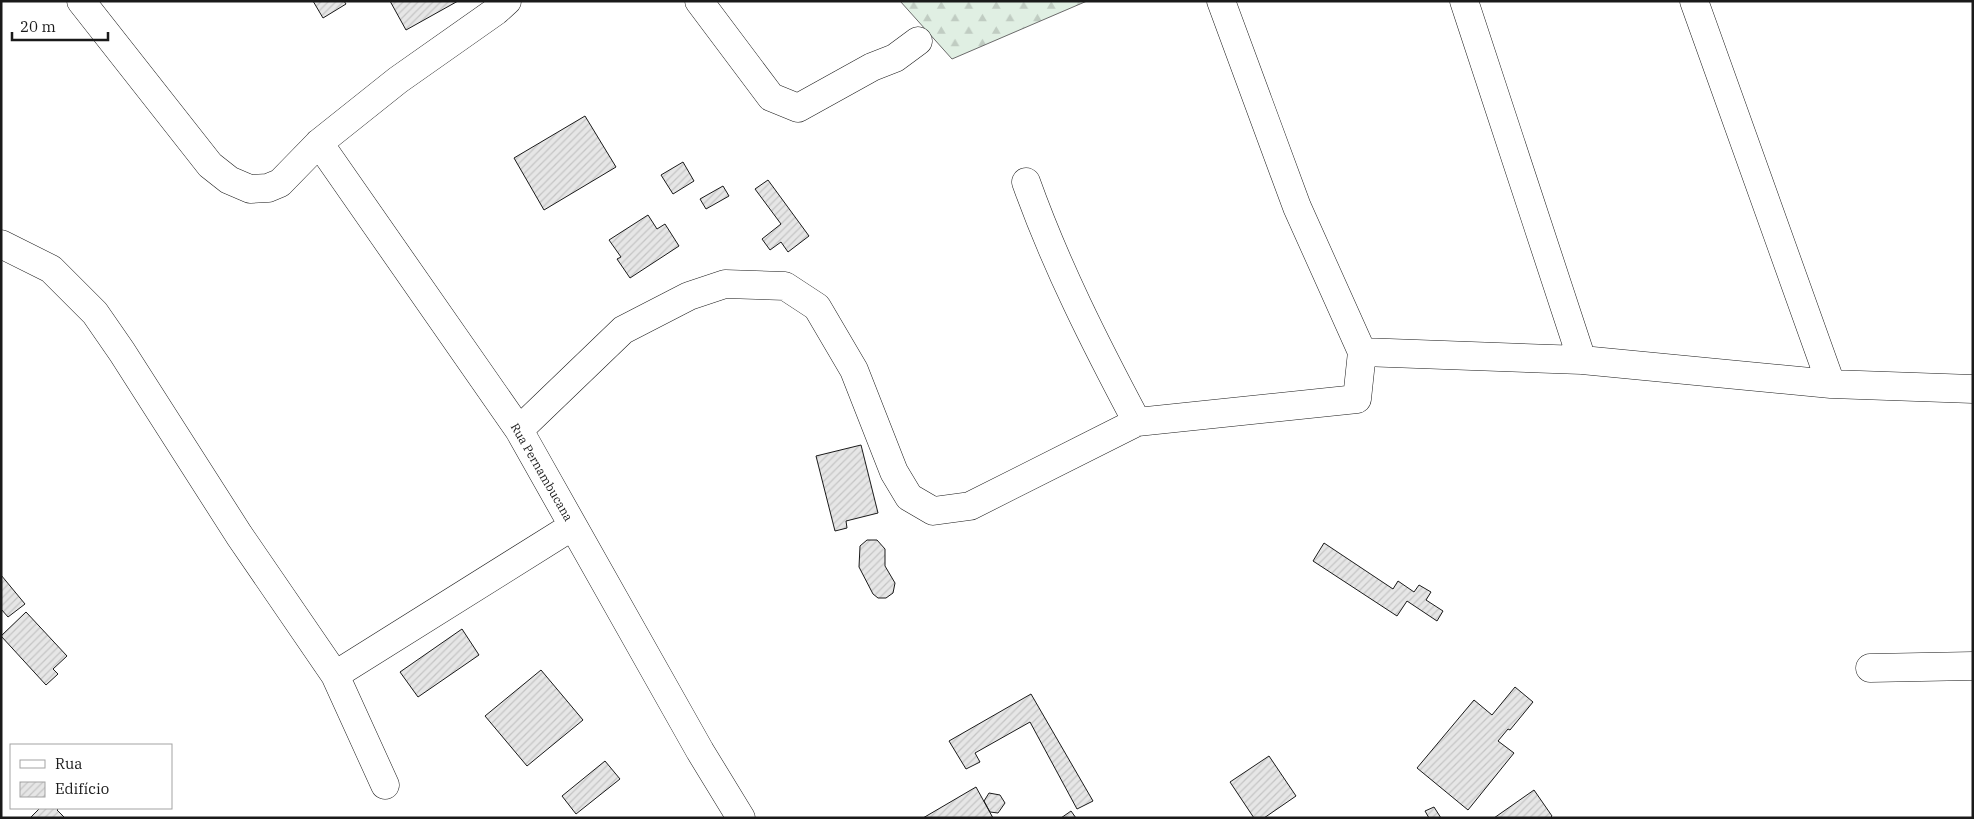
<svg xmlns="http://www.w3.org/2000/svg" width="1974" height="819" font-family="'IBM Plex Serif',serif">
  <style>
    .forest { fill: url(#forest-firs); stroke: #6a6a6a }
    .building { fill: url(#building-hatch); stroke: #1a1a1a }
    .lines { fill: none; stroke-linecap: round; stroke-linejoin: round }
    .minor-casing { stroke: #1a1a1a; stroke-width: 29 }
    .minor { stroke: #fff; stroke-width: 28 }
    .labels { text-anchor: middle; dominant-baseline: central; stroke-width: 4; stroke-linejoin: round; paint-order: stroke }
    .street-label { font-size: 12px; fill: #1a1a1a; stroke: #fff }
  </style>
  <defs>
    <pattern id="forest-firs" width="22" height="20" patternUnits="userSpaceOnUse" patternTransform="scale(1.25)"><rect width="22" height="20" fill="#e0efe3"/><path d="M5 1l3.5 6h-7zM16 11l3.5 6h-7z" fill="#c0ccc2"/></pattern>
    <pattern id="building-hatch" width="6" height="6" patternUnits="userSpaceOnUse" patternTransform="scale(1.25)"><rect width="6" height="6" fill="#e6e6e6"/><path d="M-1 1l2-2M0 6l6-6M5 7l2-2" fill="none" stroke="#c5c5c5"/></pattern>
  </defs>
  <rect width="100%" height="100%" fill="#fff"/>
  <!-- forest -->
  <path class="forest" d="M 900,1 L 1087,1 L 952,59 Z"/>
  <!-- building -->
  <path class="building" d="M 313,1 L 344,1 L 346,4 L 323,18 Z
    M 390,1 L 458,1 L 406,30 Z
    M 585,116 L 616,167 L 544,210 L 514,158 Z
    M 683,162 L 694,181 L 673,194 L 661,175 Z
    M 768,180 L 809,236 L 788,252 L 781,242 L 770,250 L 762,239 L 781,224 L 755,189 Z
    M 723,186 L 729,196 L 706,209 L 700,199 Z
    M 648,215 L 657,229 L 665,224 L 679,246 L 630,278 L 617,259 L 621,257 L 609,240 Z
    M 861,445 L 878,513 L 846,521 L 847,528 L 835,531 L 816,456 Z
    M 867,540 L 877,540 L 885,549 L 885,566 L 895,583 L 893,593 L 886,598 L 878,598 L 873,594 L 859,567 L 860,546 Z
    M 1324,543 L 1393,589 L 1398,581 L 1414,592 L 1419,585 L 1431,592 L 1426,600 L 1443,611 L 1437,621 L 1407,601 L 1397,616 L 1313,561 Z
    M 1,575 L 25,604 L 8,617 L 1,609 Z
    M 26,612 L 67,656 L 53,669 L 58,674 L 46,685 L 1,636 Z
    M 462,629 L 479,655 L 418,697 L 400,672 Z
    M 541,670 L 583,720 L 527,766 L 485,716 Z
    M 1515,687 L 1533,702 L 1510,730 L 1508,729 L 1498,741 L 1514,753 L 1468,810 L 1417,768 L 1474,700 L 1492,715 Z
    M 1031,694 L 1093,801 L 1077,809 L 1030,722 L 975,753 L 980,762 L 966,769 L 949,741 Z
    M 1269,756 L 1296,796 L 1264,818 L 1254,818 L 1230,782 Z
    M 605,761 L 620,779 L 576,814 L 562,796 Z
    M 976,787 L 993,818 L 923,818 Z
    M 1534,790 L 1552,816 L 1550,818 L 1494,818 Z
    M 989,793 L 1000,795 L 1005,803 L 998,813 L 990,812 L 984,801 Z
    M 1434,807 L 1441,818 L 1429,818 L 1425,811 Z
    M 40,808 L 59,808 L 57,810 L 65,818 L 30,818 Z
    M 1071,811 L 1076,818 L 1061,818 Z"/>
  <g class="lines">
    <defs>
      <path id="minor" d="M 81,1 L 210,165 L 229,180 L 250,189 L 268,188 L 280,183 L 319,143 L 398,80 L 496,11 L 507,1
        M 699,1 L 771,97 L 798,108 L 872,67 L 895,58 L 918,41
        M 1464,1 L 1582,360
        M 1694,1 L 1831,384
        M 319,143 L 519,430 L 700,751 L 741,818
        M 1026,182 C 1056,266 1095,343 1137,422
        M 1,244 L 51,269 L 95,313 L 122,352 L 239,535 L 335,675 L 385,785
        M 1362,352 L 1582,360 L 1831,384 L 1973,389
        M 519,430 L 623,330 L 689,296 L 725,284 L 785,286 L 817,307 L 854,370 L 894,472 L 909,497 L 933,511 L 970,506 L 1137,422 L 1357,399 L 1362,352 L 1297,207 L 1221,1
        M 1870,668 L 1973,666
        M 335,675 L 573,526"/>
    </defs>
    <!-- minor casing -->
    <use href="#minor" class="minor-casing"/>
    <!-- minor -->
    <use href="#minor" class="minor"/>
  </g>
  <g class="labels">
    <!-- street labels -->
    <g class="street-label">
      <text transform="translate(542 472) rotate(60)">Rua Pernambucana</text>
    </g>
  </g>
  <!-- border -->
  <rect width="1974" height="819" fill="none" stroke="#1a1a1a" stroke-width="5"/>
  <!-- legend -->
  <rect x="10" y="744" width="162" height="65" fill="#ffffff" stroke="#a3a3a3"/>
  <rect x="20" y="760" width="25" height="8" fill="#ffffff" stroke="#a3a3a3"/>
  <text x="55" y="769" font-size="15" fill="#1a1a1a">Rua</text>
  <rect x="20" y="782" width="25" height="15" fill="url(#building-hatch)" stroke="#a3a3a3"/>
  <text x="55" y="794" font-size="15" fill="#1a1a1a">Edifício</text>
  <!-- scale -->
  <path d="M12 32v8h96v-8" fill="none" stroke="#1a1a1a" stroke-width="2.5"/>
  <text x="20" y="32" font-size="15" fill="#1a1a1a" stroke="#ffffff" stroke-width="4" paint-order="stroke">20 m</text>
</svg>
